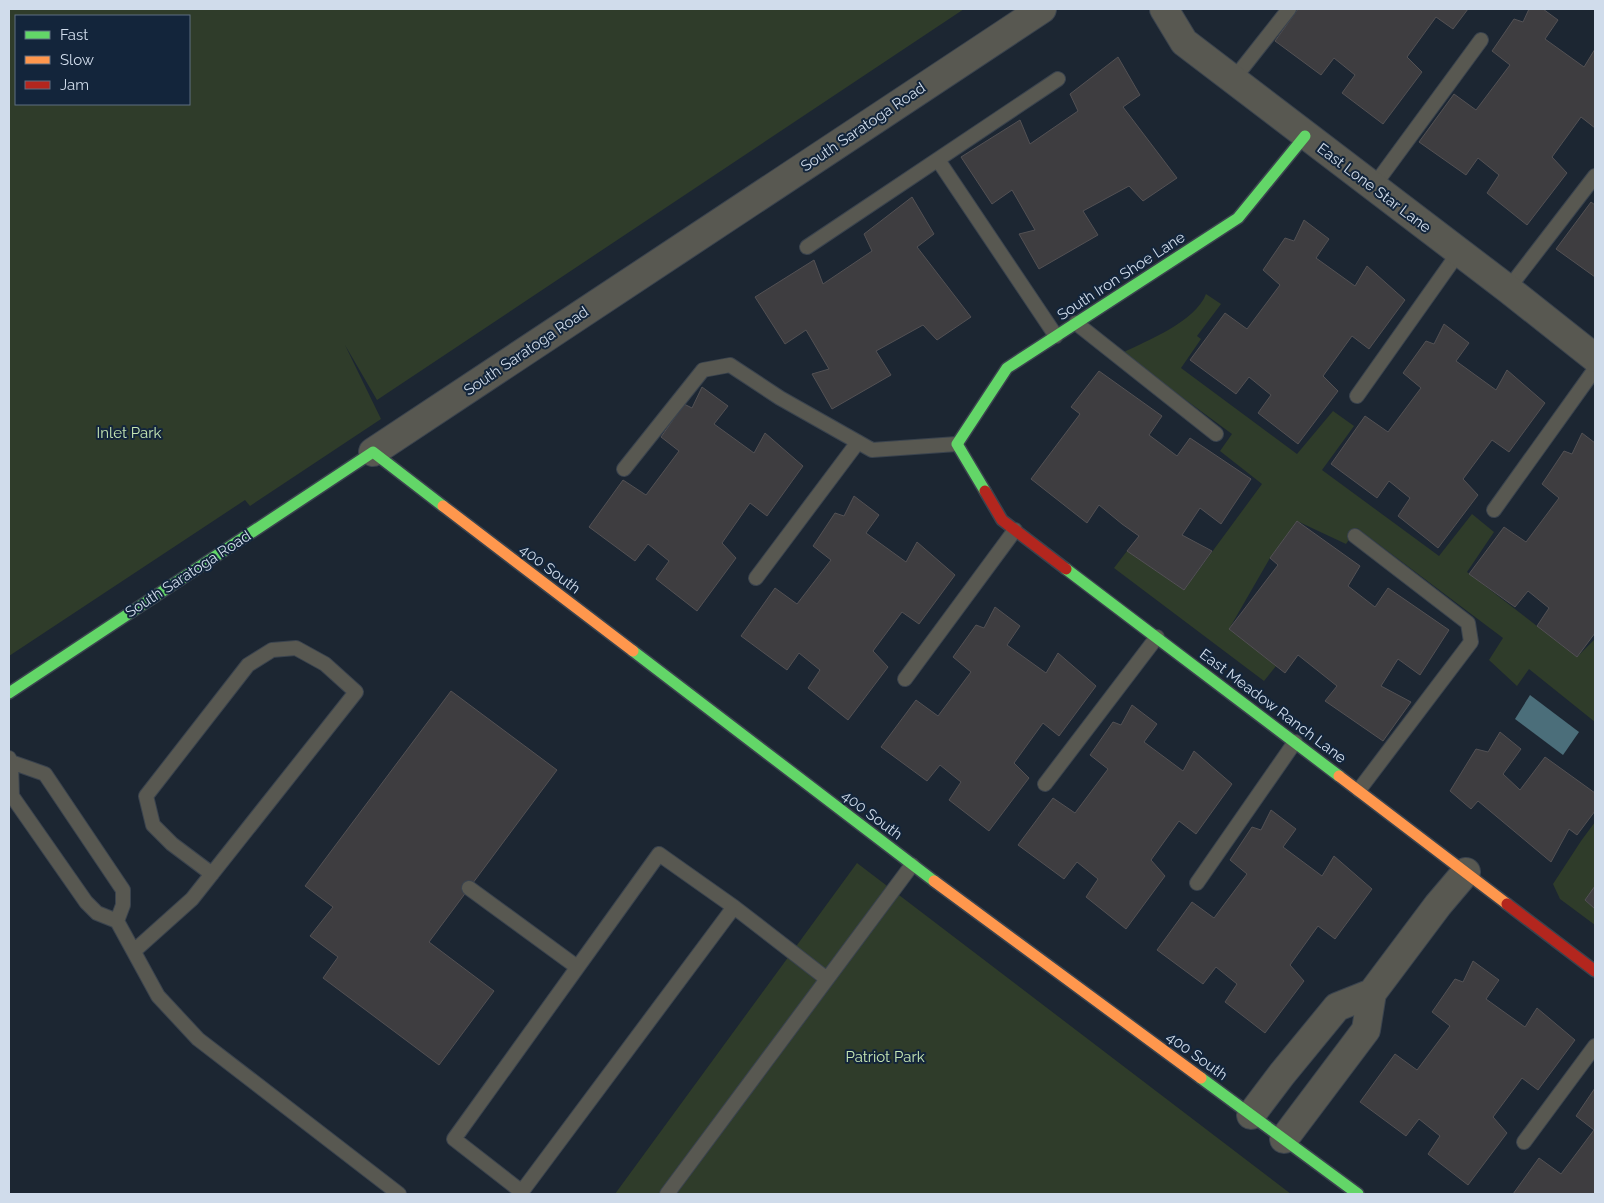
<svg xmlns="http://www.w3.org/2000/svg" width="1604" height="1203" font-family="Raleway,sans-serif">
  <style>
    .green { fill: #2f3c2a; fill-rule: evenodd }
    .water { fill: #4b6e7a }
    .building { fill: #3e3d40; stroke: #535154 }
    .lines { fill: none; stroke-linecap: round; stroke-linejoin: round }
    .lane-casing { stroke: #3a434e; stroke-width: 16 }
    .street-casing { stroke: #3a434e; stroke-width: 30 }
    .fast-casing { stroke: #3a434e; stroke-width: 14 }
    .slow-casing { stroke: #3a434e; stroke-width: 14 }
    .jam-casing { stroke: #3a434e; stroke-width: 14 }
    .lane { stroke: #585851; stroke-width: 14 }
    .street { stroke: #585851; stroke-width: 28 }
    .fast { stroke: #63d668; stroke-width: 11 }
    .slow { stroke: #ff974d; stroke-width: 11 }
    .jam { stroke: #b3261e; stroke-width: 11 }
    .labels { text-anchor: middle; dominant-baseline: central; stroke-width: 4; stroke-linejoin: round; paint-order: stroke }
    .street-label { font-size: 15px; fill: #d0dceb; stroke: #13253b }
    .park-label { font-size: 15px; fill: #c6e6b3; stroke: #13253b }
  </style>
  <rect width="100%" height="100%" fill="#1c2632"/>
  <!-- green -->
  <path class="green" d="M 9,9 L 964,9 L 377,400 L 345,345 L 381,419 L 250,506 L 245,500 L 9,656 ZM 16,16 L 189,16 L 189,104 L 16,104 Z
    M 1206,294 L 1221,304 L 1197,336 L 1201,339 L 1181,368 L 1297,454 L 1333,411 L 1354,426 L 1322,470 L 1439,556 L 1472,514 L 1494,532 L 1467,572 L 1577,657 L 1595,639 L 1595,722 L 1529,669 L 1517,686 L 1489,660 L 1503,638 L 1357,528 L 1346,544 L 1297,521 L 1270,558 L 1229,629 L 1276,666 L 1264,681 L 1114,568 L 1127,551 L 1184,590 L 1262,484 L 1220,451 L 1232,434 L 1122,353 C 1148,340 1195,322 1206,294 Z
    M 1595,822 L 1595,886 L 1585,900 L 1595,909 L 1595,925 L 1560,899 L 1553,884 L 1581,841 Z
    M 857,863 L 1291,1194 L 615,1194 Z"/>
  <!-- water -->
  <path class="water" d="M 1530,695 L 1579,732 L 1563,755 L 1515,719 Z"/>
  <!-- building -->
  <path class="building" d="M 1298,9 L 1468,9 L 1453,29 L 1436,17 L 1407,57 L 1422,72 L 1383,124 L 1342,93 L 1355,75 L 1334,58 L 1321,75 L 1275,41 Z
    M 1529,9 L 1543,9 L 1558,20 L 1545,39 L 1584,67 L 1595,49 L 1595,128 L 1581,117 L 1552,157 L 1567,173 L 1527,225 L 1487,193 L 1499,175 L 1478,158 L 1466,175 L 1419,142 L 1454,94 L 1476,110 L 1510,65 L 1492,51 L 1514,19 L 1523,22 Z
    M 1118,57 L 1140,95 L 1123,107 L 1177,178 L 1143,201 L 1129,186 L 1083,211 L 1098,235 L 1039,269 L 1019,234 L 1035,230 L 1012,190 L 992,204 L 961,157 L 1020,120 L 1030,144 L 1078,111 L 1070,94 Z
    M 912,197 L 934,234 L 917,247 L 971,317 L 937,340 L 923,325 L 876,351 L 891,375 L 832,409 L 812,374 L 829,369 L 806,330 L 785,344 L 755,297 L 814,260 L 823,284 L 872,251 L 864,234 Z
    M 1591,202 L 1595,205 L 1595,277 L 1556,249 Z
    M 1304,220 L 1329,239 L 1316,258 L 1355,286 L 1367,266 L 1405,300 L 1369,349 L 1352,336 L 1323,376 L 1338,391 L 1298,444 L 1258,413 L 1271,395 L 1249,377 L 1236,394 L 1190,360 L 1225,313 L 1247,329 L 1280,285 L 1263,270 L 1285,238 L 1294,241 Z
    M 1444,324 L 1469,343 L 1456,361 L 1496,390 L 1507,370 L 1545,403 L 1509,452 L 1492,440 L 1463,479 L 1478,495 L 1438,548 L 1398,516 L 1410,498 L 1389,481 L 1377,498 L 1331,464 L 1365,416 L 1388,432 L 1421,388 L 1403,373 L 1426,341 L 1434,344 Z
    M 1099,371 L 1162,416 L 1149,435 L 1177,456 L 1190,438 L 1251,479 L 1221,524 L 1200,508 L 1182,535 L 1212,551 L 1184,590 L 1127,551 L 1139,536 L 1122,524 L 1099,505 L 1087,523 L 1031,479 L 1080,414 L 1071,407 Z
    M 702,387 L 728,406 L 714,424 L 754,453 L 765,433 L 803,466 L 767,516 L 750,503 L 722,543 L 736,558 L 697,611 L 656,579 L 669,561 L 648,544 L 635,561 L 589,527 L 623,480 L 646,495 L 679,451 L 661,437 L 684,404 L 692,408 Z
    M 1582,433 L 1595,443 L 1595,633 L 1577,657 L 1537,626 L 1549,608 L 1528,591 L 1515,607 L 1469,574 L 1504,527 L 1526,542 L 1559,498 L 1542,484 L 1564,451 L 1572,454 Z
    M 854,496 L 879,515 L 866,533 L 906,562 L 917,542 L 955,575 L 919,624 L 902,612 L 873,651 L 888,667 L 848,720 L 808,688 L 820,670 L 799,653 L 787,670 L 741,636 L 775,588 L 797,604 L 831,560 L 813,546 L 835,513 L 844,516 Z
    M 1297,521 L 1360,566 L 1348,586 L 1375,607 L 1388,588 L 1449,630 L 1420,675 L 1398,659 L 1381,686 L 1411,702 L 1383,741 L 1325,701 L 1337,686 L 1298,655 L 1285,673 L 1229,629 L 1278,565 L 1270,558 Z
    M 995,607 L 1020,626 L 1007,645 L 1046,673 L 1058,653 L 1096,686 L 1059,736 L 1043,723 L 1014,763 L 1029,778 L 989,831 L 949,800 L 961,782 L 940,765 L 927,781 L 881,747 L 916,700 L 938,716 L 971,672 L 953,657 L 976,625 L 984,628 Z
    M 451,691 L 557,770 L 429,942 L 494,991 L 439,1065 L 323,978 L 338,957 L 310,936 L 333,907 L 305,886 Z
    M 1132,705 L 1157,724 L 1144,742 L 1183,771 L 1194,751 L 1232,784 L 1196,834 L 1179,821 L 1151,860 L 1165,876 L 1126,929 L 1086,897 L 1098,879 L 1077,862 L 1064,879 L 1018,845 L 1053,798 L 1075,813 L 1108,769 L 1090,755 L 1113,722 L 1121,725 Z
    M 1500,732 L 1521,749 L 1503,774 L 1520,790 L 1545,757 L 1595,793 L 1595,811 L 1577,835 L 1569,829 L 1551,862 L 1478,801 L 1471,809 L 1450,791 L 1476,749 L 1488,752 Z
    M 1271,810 L 1296,829 L 1283,847 L 1322,876 L 1334,856 L 1372,889 L 1335,939 L 1318,926 L 1290,965 L 1304,981 L 1265,1033 L 1225,1002 L 1237,984 L 1216,967 L 1203,984 L 1157,950 L 1192,902 L 1214,918 L 1247,874 L 1230,860 L 1252,827 L 1261,830 Z
    M 1595,886 L 1595,909 L 1585,900 Z
    M 1473,961 L 1499,980 L 1486,999 L 1525,1027 L 1537,1008 L 1575,1040 L 1538,1090 L 1522,1078 L 1493,1117 L 1507,1133 L 1468,1185 L 1428,1154 L 1440,1136 L 1419,1119 L 1406,1136 L 1360,1102 L 1395,1054 L 1417,1070 L 1450,1026 L 1432,1012 L 1455,979 L 1463,982 Z
    M 1595,1088 L 1595,1194 L 1513,1194 L 1539,1158 L 1561,1174 L 1594,1130 L 1576,1116 Z"/>
  <g class="lines">
    <defs>
      <path id="lane" d="M 1233,80 L 1289,9
        M 938,160 L 1056,336
        M 1373,187 L 1481,40
        M 807,247 L 1058,79
        M 1508,289 L 1595,176
        M 1076,323 L 1216,434
        M 1357,396 L 1459,252
        M 624,469 L 703,370 L 730,365 L 780,398 L 872,450 L 957,444
        M 1494,510 L 1595,369
        M 1355,536 L 1468,623 L 1471,642 L 1359,790
        M 756,578 L 858,442
        M 905,679 L 1015,530
        M 9,758 L 11,762 L 12,796 L 86,902 L 97,913 L 117,921 L 158,996 L 198,1039 L 399,1194
        M 11,762 L 45,774 L 123,890 L 123,905 L 117,921
        M 1045,784 L 1157,637
        M 1197,883 L 1295,742
        M 469,888 L 577,967
        M 134,951 L 192,899 L 356,692 L 325,664 L 296,648 L 272,650 L 248,665 L 146,796 L 153,825 L 172,844 L 212,874
        M 1524,1142 L 1595,1046
        M 522,1192 L 454,1139 L 659,854 L 734,907
        M 520,1194 L 734,907 L 827,979
        M 667,1194 L 912,865"/>
      <path id="street" d="M 1164,9 L 1184,42 L 1508,289 L 1595,358
        M 373,452 L 1042,9
        M 1251,1115 L 1282,1074 L 1337,1007 L 1372,993
        M 1284,1139 L 1366,1030 L 1372,993 L 1438,905 L 1466,872"/>
      <path id="fast" d="M 985,491 L 957,444 L 1007,368 L 1238,218 L 1305,136
        M 1066,569 L 1339,776
        M 633,651 L 934,881
        M 9,693 L 373,452 L 443,506
        M 1201,1078 L 1358,1194"/>
      <path id="slow" d="M 443,506 L 633,651
        M 1339,776 L 1507,904
        M 934,881 L 1201,1078"/>
      <path id="jam" d="M 985,491 L 1002,520 L 1066,569
        M 1507,904 L 1595,971"/>
    </defs>
    <!-- lane casing -->
    <use href="#lane" class="lane-casing"/>
    <!-- street casing -->
    <use href="#street" class="street-casing"/>
    <!-- fast casing -->
    <use href="#fast" class="fast-casing"/>
    <!-- slow casing -->
    <use href="#slow" class="slow-casing"/>
    <!-- jam casing -->
    <use href="#jam" class="jam-casing"/>
    <!-- lane -->
    <use href="#lane" class="lane"/>
    <!-- street -->
    <use href="#street" class="street"/>
    <!-- fast -->
    <use href="#fast" class="fast"/>
    <!-- slow -->
    <use href="#slow" class="slow"/>
    <!-- jam -->
    <use href="#jam" class="jam"/>
  </g>
  <g class="labels">
    <!-- street labels -->
    <g class="street-label">
      <text transform="translate(863 127) rotate(-34)">South Saratoga Road</text>
      <text transform="translate(1374 188) rotate(37)">East Lone Star Lane</text>
      <text transform="translate(1121 276) rotate(-33)">South Iron Shoe Lane</text>
      <text transform="translate(526 351) rotate(-34)">South Saratoga Road</text>
      <text transform="translate(550 569) rotate(37)">400 South</text>
      <text transform="translate(188 574) rotate(-33)">South Saratoga Road</text>
      <text transform="translate(1273 706) rotate(37)">East Meadow Ranch Lane</text>
      <text transform="translate(872 815) rotate(37)">400 South</text>
      <text transform="translate(1197 1056) rotate(36)">400 South</text>
    </g>
    <!-- park labels -->
    <g class="park-label">
      <text x="129" y="433">Inlet Park</text>
      <text x="885" y="1057">Patriot Park</text>
    </g>
  </g>
  <!-- border -->
  <rect width="1604" height="1203" fill="none" stroke="#d0dceb" stroke-width="20"/>
  <!-- legend -->
  <rect x="15" y="15" width="175" height="90" fill="#13253b" stroke="#5f6e81"/>
  <rect x="25" y="31" width="25" height="8" fill="#63d668" stroke="#5f6e81"/>
  <text x="60" y="40" font-size="15" fill="#d0dceb">Fast</text>
  <rect x="25" y="56" width="25" height="8" fill="#ff974d" stroke="#5f6e81"/>
  <text x="60" y="65" font-size="15" fill="#d0dceb">Slow</text>
  <rect x="25" y="81" width="25" height="8" fill="#b3261e" stroke="#5f6e81"/>
  <text x="60" y="90" font-size="15" fill="#d0dceb">Jam</text>
</svg>
